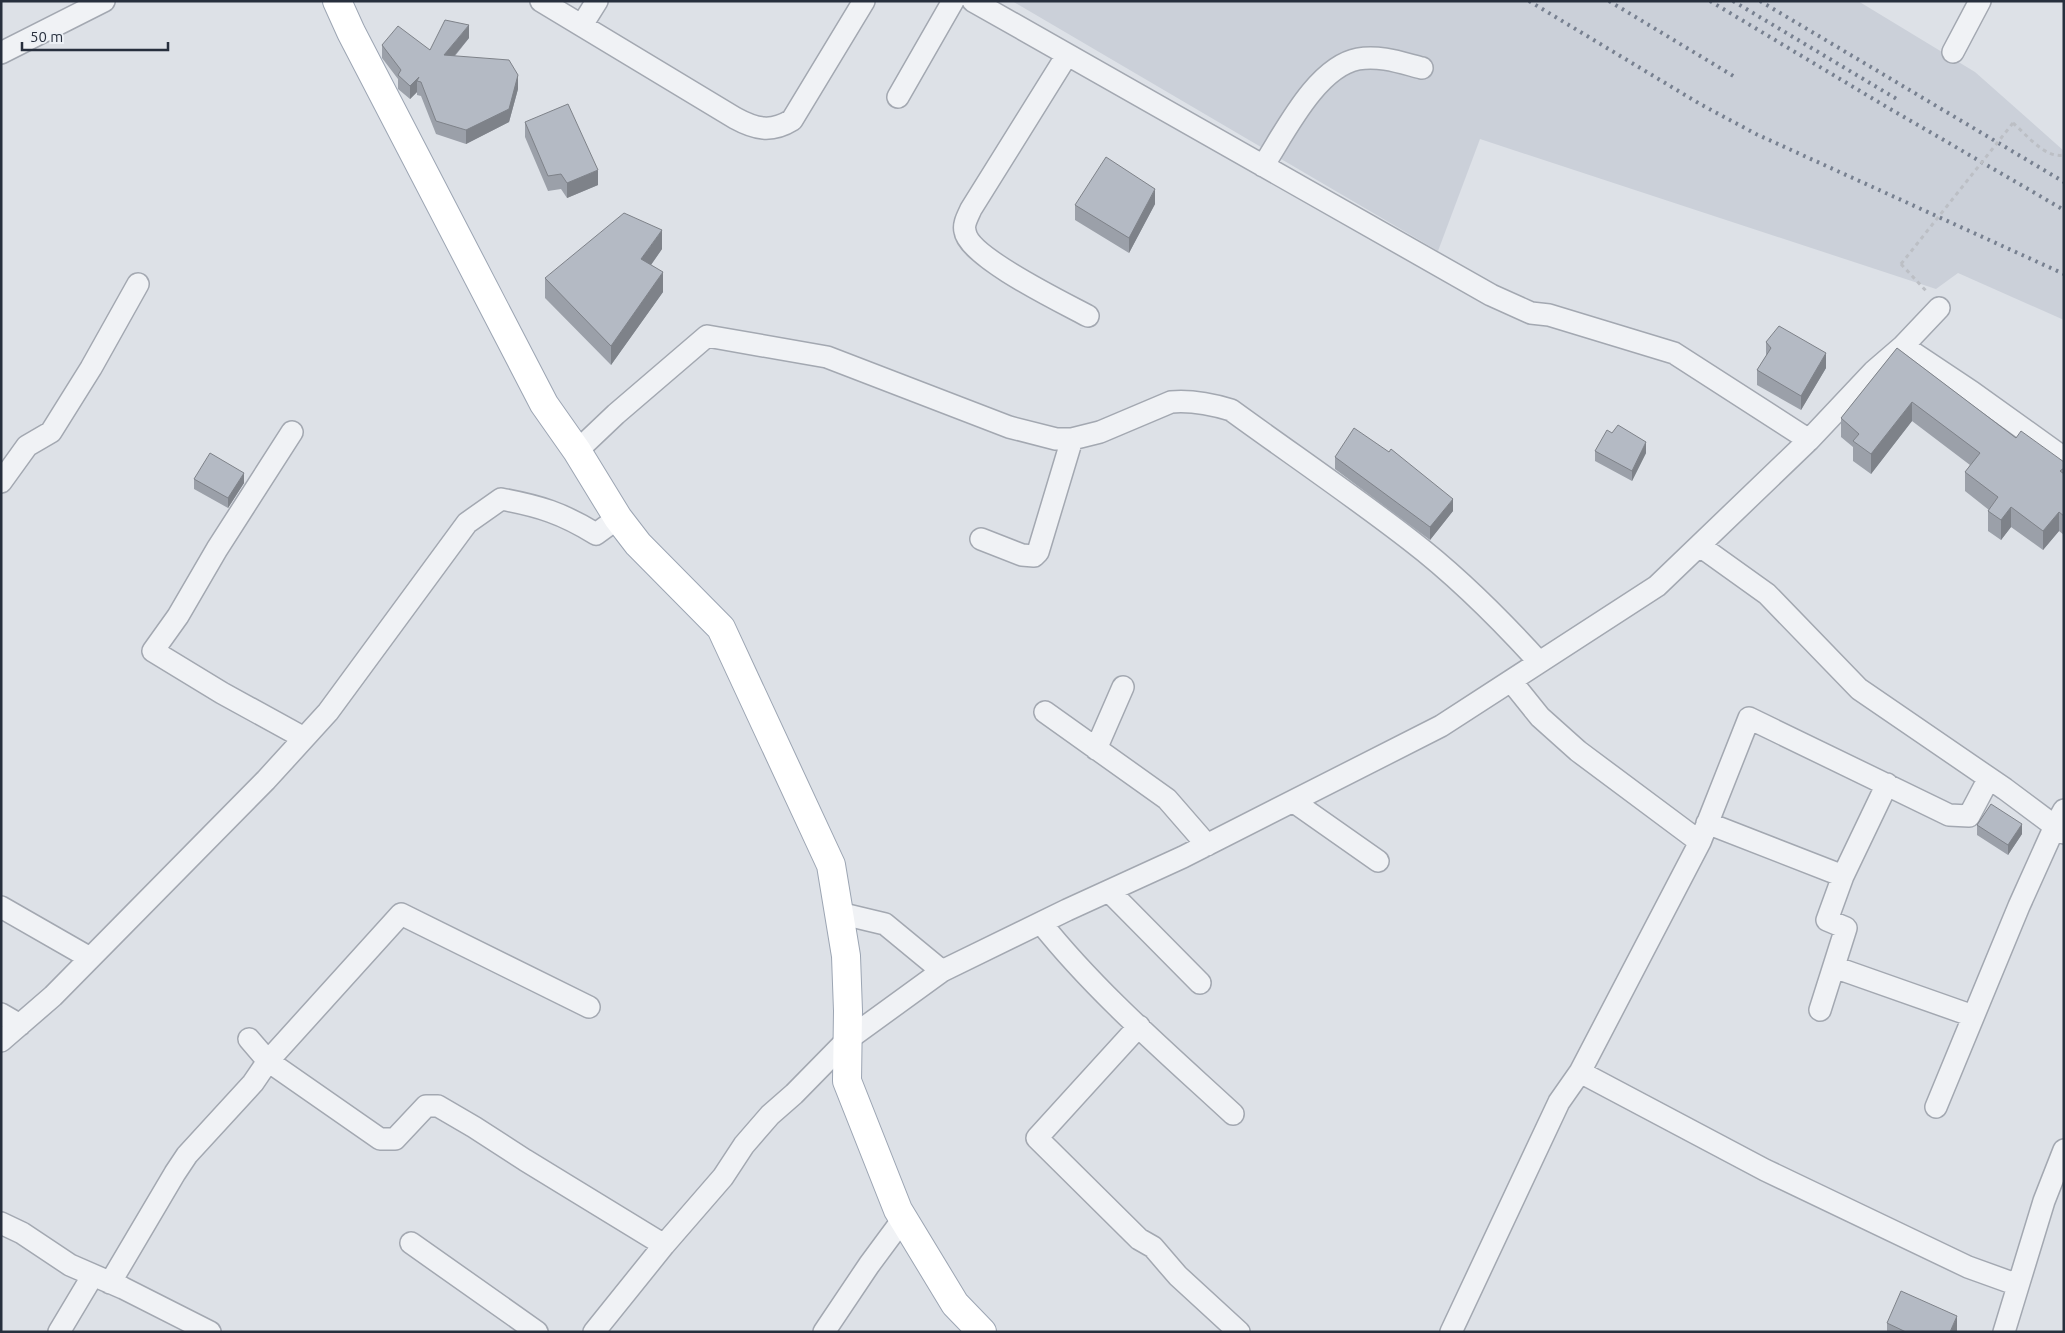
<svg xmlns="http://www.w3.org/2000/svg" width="2065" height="1333" font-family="Ubuntu,sans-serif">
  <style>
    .built { fill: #cbd0d9 }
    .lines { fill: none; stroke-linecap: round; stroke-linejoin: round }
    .minor-casing { stroke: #a3a8b1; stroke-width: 24 }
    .major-casing { stroke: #9ca5b3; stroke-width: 30 }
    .path { stroke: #bcbfc5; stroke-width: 3; stroke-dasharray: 4 4; stroke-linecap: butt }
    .minor { stroke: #f0f2f5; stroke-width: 21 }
    .major { stroke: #fff; stroke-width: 28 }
    .rail { stroke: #778090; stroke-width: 4; stroke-dasharray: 2.5 5; stroke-linecap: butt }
    .path-bridge { stroke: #bcbfc5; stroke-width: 3; stroke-dasharray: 4 4; stroke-linecap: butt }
    .wall { fill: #9ba0a9 }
    .shaded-wall { fill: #7e8289 }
    .building { fill: #b4bac4; stroke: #7e8289 }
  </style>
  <rect width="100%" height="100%" fill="#dde1e7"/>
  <!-- built -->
  <path class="built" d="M 1012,1 L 1858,1 L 1975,72 L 2064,151 L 2064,320 L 1958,273 L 1936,289 L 1480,139 L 1438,251 Z"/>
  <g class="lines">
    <defs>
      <path id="minor" d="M 541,1 L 735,118 C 755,129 771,133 792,120 L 864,1
        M 973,1 L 1491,295 L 1531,313 L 1549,315 L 1674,353 L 1809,440
        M 582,25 L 597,1
        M 1953,52 L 1980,1
        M 1,53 L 104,1
        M 1067,55 L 971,209 C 968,216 963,224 965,231 C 968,257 1064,303 1088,316
        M 898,97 L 953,1
        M 1263,166 C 1284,134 1316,67 1358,59 C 1380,55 1402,63 1422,68
        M 1903,346 L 1939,308
        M 292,432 L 217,549 L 178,616 L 153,651 L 222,693 L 304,738
        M 577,451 L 616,414 L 707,336 L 827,357 L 1009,427 L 1056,439 L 1072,439 L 1100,432 L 1171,402 C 1192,400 1211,404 1231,410 C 1290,453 1352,495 1410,540 C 1457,576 1499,618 1539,662
        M 1,482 L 27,446 L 51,432 L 91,368 L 138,284
        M 981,539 L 1022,555 L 1034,556 L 1038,552 L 1072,439
        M 1700,546 L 1767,594 L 1859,689 L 2005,789 L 2064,833
        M 1511,681 L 1540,717 L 1578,751 L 1700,842
        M 1045,712 L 1167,799 L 1207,845
        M 1096,749 L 1123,687
        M 1294,802 L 1378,861
        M 1707,823 L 1843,876
        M 1109,891 L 1200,983
        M 1,907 L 90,958
        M 839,913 L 885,924 L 942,971
        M 1041,923 C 1097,993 1167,1053 1233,1114
        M 1834,967 L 1973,1016
        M 1820,1010 L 1846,928 L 1827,920 L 1843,876 L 1887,784
        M 1,1014 L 20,1025
        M 1139,1026 L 1037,1138 L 1139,1239 L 1153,1247 L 1178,1276 L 1239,1332
        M 249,1039 L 268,1061 L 380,1139 L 395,1139 L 426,1106 L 438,1106 L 474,1127 L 525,1160 L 664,1245
        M 1,1041 L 53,996 L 266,780 L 328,712 L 467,523 L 501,499 C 539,506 562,513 596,534 L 618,518
        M 1580,1072 L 1765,1170 L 1968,1267 L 2018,1285
        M 1936,1107 L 2019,906 L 2055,826 L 2064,810
        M 1,1223 L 22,1233 L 70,1265 L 123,1288 L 210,1332
        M 411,1243 L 537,1332
        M 110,1283 L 175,1173 L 187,1155 L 253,1083 L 268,1061 L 401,914 L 589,1007
        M 59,1332 L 93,1275
        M 594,1332 L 664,1245 L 723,1177 L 744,1145 L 770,1115 L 794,1094 L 847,1040 L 942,971 L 1067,910 L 1183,857 L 1441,726 L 1657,586 L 1809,440 L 1874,371 L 1903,346 L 1972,392 L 2064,458
        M 824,1332 L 869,1265 L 903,1219
        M 1451,1332 L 1559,1102 L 1580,1072 L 1700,842 L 1749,718 L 1949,815 L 1969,816 L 1989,778
        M 2004,1332 L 2044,1201 L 2064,1150"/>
      <path id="major" d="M 337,1 L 351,32 L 544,404 L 577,451 L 618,518 L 638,544 L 721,628 L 831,865 L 846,956 L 848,1011 L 847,1081 L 898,1210 L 955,1304 L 982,1332"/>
    </defs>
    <!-- minor casing -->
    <use href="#minor" class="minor-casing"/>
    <!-- major casing -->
    <use href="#major" class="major-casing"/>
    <!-- path -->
    <path class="path" d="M 2013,123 C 2026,134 2045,159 2064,155
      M 1901,264 L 1928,293"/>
    <!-- minor -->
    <use href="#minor" class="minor"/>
    <!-- major -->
    <use href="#major" class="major"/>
    <!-- rail -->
    <path class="rail" d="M 1529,1 L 1700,104 L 1756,134 L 2064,274
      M 1609,1 L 1735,77
      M 1710,1 L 1880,103 L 2064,210
      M 1733,1 L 1900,101
      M 1760,1 L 2064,182"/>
    <!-- path-bridge -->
    <path class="path-bridge" d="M 1901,264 L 2013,123"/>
  </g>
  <!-- wall -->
  <path class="wall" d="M 469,38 L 455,56 L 518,89 L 509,122 L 466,144 L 436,134 L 421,96 L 417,95 L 417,92 L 410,99 L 398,89 L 398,79 L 382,58 L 382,45 L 430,50 Z
    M 525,122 L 598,185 L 567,198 L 561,189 L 548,191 L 525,137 Z
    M 1155,204 L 1129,253 L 1075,220 L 1075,205 Z
    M 662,249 L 651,265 L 663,292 L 611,365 L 545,298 L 545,278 Z
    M 1766,342 L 1826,368 L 1801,410 L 1757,385 L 1757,370 L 1766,356 Z
    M 1897,348 L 2016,438 L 2064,462 L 2064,535 L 2059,531 L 2043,550 L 2011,527 L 2001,540 L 1988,531 L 1988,511 L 1989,510 L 1965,491 L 1965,472 L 1970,465 L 1912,421 L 1871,474 L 1853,461 L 1853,447 L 1841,437 L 1841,418 Z
    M 1595,451 L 1646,453 L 1632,481 L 1595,461 Z
    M 1335,457 L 1453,511 L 1430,540 L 1335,469 Z
    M 194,479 L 244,483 L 228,508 L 194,489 Z
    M 1977,825 L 2022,834 L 2008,855 L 1977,835 Z
    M 1887,1323 L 1957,1331 L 1956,1332 L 1887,1332 Z"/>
  <!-- shaded-wall -->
  <path class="shaded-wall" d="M 469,25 L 469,38 L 444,68 L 444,55 Z
    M 518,75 L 518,89 L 509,122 L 466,144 L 466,130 Z
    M 419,77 L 417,81 L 417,92 L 410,99 L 410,86 Z
    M 598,170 L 598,185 L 567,198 L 567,183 Z
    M 1155,189 L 1155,204 L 1129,253 L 1129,238 Z
    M 662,230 L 662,249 L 641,279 L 641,259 Z
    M 663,272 L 663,292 L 611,365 L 611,346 Z
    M 1826,353 L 1826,368 L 1801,410 L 1801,396 Z
    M 1912,402 L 1912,421 L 1871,474 L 1871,454 Z
    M 1646,442 L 1646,453 L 1632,481 L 1632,471 Z
    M 244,473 L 244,483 L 228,508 L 228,498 Z
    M 1453,499 L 1453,511 L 1430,540 L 1430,527 Z
    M 2011,507 L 2011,527 L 2001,540 L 2001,520 Z
    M 2059,512 L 2059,531 L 2043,550 L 2043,531 Z
    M 2022,824 L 2022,834 L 2008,855 L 2008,845 Z
    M 1957,1316 L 1957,1331 L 1956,1332 L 1950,1332 Z"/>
  <!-- building -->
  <path class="building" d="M 445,20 L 469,25 L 444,55 L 509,60 L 518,75 L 509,109 L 466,130 L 436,121 L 421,82 L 417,81 L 419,77 L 410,86 L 398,75 L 401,70 L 382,45 L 398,26 L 430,50 Z
    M 568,104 L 598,170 L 567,183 L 561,174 L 548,176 L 525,122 Z
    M 1106,157 L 1155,189 L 1129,238 L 1075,205 Z
    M 624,213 L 662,230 L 641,259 L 663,272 L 611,346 L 545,278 Z
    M 1779,326 L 1826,353 L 1801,396 L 1757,370 L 1771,348 L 1766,342 Z
    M 1897,348 L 2016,438 L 2021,431 L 2064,462 L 2064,468 L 2060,471 L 2064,474 L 2064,516 L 2059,512 L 2043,531 L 2011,507 L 2001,520 L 1988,511 L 1998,497 L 1965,472 L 1980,453 L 1912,402 L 1871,454 L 1853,441 L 1859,434 L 1841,418 Z
    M 1618,425 L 1646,442 L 1632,471 L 1595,451 L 1607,430 L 1612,433 Z
    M 1354,428 L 1389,452 L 1391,449 L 1453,499 L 1430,527 L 1335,457 Z
    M 210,453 L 244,473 L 228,498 L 194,479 Z
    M 1991,804 L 2022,824 L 2008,845 L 1977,825 Z
    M 1901,1291 L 1957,1316 L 1950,1332 L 1906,1332 L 1887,1323 Z"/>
  <!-- border -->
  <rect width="2065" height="1333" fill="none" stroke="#272f3d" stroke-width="5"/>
  <!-- scale -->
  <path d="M22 42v8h146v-8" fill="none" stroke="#272f3d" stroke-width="2.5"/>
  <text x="30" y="42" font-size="15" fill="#272f3d" stroke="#ecf0f5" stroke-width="4" paint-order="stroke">50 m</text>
</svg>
